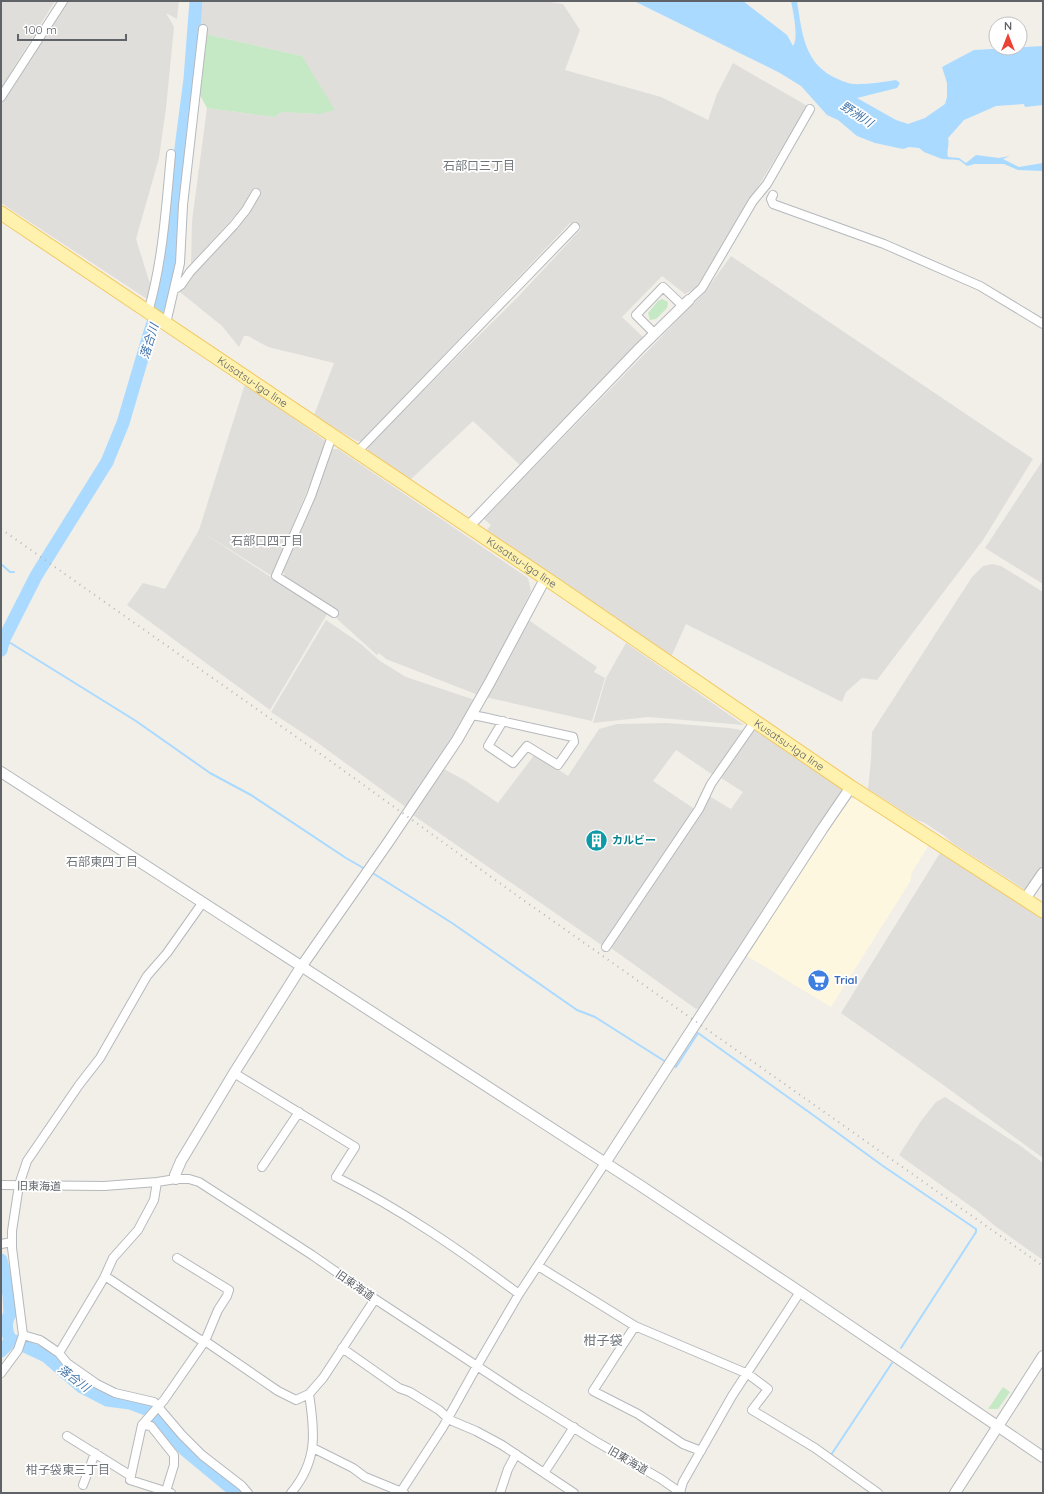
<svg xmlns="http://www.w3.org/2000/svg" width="1044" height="1494" font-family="Quicksand,'Noto Sans JP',sans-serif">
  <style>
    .commercial { fill: #fef7e0 }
    .industrial { fill: #e0deda }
    .green { fill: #c5e8c5 }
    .water { fill: #aadaff }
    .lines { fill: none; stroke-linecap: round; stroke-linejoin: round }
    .stream { stroke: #aadaff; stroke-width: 2 }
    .river { stroke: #aadaff; stroke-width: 13 }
    .minor-casing { stroke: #b5b8bc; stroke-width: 10 }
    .tertiary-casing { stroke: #b5b8bc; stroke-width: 12 }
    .primary-casing { stroke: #f2c960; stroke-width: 15 }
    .minor { stroke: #fff; stroke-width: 8 }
    .tertiary { stroke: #fff; stroke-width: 10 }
    .primary { stroke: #fff2af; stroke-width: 13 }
    .rail { stroke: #b6b7b8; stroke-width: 2; stroke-dasharray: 1 5; stroke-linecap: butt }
    .labels { text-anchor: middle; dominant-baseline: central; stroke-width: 3.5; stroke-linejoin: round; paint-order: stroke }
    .street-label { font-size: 11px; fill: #5f6368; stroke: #fff }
    .culture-label { font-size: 11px; font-weight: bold; fill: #0d838f; stroke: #fff; text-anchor: start }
    .shop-label { font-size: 11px; font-weight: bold; fill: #366cbe; stroke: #fff; text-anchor: start }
    .water-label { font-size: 12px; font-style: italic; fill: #4174aa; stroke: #fff }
    .neighbourhood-label { font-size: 12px; fill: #70757a; stroke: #fff }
    .quarter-label { font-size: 13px; fill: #70757a; stroke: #fff }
  </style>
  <rect width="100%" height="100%" fill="#f1efe8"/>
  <!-- commercial -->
  <path class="commercial" d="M 848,799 L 857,799 L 930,843 L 911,874 L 911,880 L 831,1007 L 744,954 Z"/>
  <!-- industrial -->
  <path class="industrial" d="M 1,1 L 55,1 L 1,88 Z
    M 67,1 L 179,1 L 177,19 L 166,13 L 174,27 L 166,108 L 159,158 L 136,239 L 151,287 L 147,299 L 1,203 L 1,104 Z
    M 203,1 L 543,1 L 563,4 L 580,30 L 565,70 L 661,97 L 708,120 L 717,94 L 733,63 L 809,107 L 778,154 L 696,288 L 685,294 L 662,276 L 622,317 L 643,337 L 521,466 L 473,421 L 410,480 L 368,452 L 368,447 L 453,361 L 518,297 L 581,229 L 570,223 L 362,441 L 357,441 L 331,426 L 314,415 L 334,363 L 268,347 L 248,336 L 244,336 L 239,347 L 222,326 L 180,292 L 192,274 L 210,255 L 256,193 L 251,191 L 242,208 L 191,264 L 192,221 L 207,108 L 275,117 L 281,112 L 319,114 L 302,56 L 209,35 L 198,24 Z
    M 731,256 L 1033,459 L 983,540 L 877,680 L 862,678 L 846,692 L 842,702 L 686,624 L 671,657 L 487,530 L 491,525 L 484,519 L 704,293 Z
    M 245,384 L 327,442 L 272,576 L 202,532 L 327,614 L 270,710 L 127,605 L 143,583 L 165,589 L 199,530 Z
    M 333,449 L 338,449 L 528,578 L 531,591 L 478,695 L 386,659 L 379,653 L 377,655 L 337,619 L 337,610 L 285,576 L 283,571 Z
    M 1043,460 L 1043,584 L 985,548 Z
    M 993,564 L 1001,566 L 1043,592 L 1043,866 L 1027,891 L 951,842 L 946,837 L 925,823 L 917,820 L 868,789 L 871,760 L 872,732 L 972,577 L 983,566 Z
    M 527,619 L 597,667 L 594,672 L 605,678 L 592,721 L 485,697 Z
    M 326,620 L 361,644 L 380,661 L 406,677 L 475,700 L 449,745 L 407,808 L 318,743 L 271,712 Z
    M 626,643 L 744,725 L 648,717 L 593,723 L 606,678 Z
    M 667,723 L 729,728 L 746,731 L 713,775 L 676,750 L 653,781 L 696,810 L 603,946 L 413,815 L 444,769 L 466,781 L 498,803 L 535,754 L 568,776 L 599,729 L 617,724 Z
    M 755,728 L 843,789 L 700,1008 L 696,1009 L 611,948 L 709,796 L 731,809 L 743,792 L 721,778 Z
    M 940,853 L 1043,918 L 1043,1158 L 942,1084 L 841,1013 Z
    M 945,1097 L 1022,1147 L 1043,1163 L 1043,1260 L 995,1226 L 976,1210 L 899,1155 L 921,1121 L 936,1102 Z"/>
  <!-- green -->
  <path class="green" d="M 207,33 L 209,35 L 302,56 L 335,110 L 319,114 L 281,112 L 275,117 L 207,108 L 200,95 Z
    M 662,299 L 668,302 L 667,308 L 656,319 L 650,320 L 648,313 L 658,301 Z
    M 1003,1387 L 1010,1392 L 998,1409 L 988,1409 Z"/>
  <!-- water -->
  <path class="water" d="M 634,1 L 743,1 L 787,35 L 793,46 C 799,38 793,11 791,1 L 797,1 C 802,33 804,65 838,79 C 844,82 852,85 859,84 C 871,84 883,82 896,80 L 900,83 L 897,88 L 857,98 L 896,120 L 908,124 L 925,118 L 945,104 L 947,97 L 947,83 L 942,67 L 974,50 L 1043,46 L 1043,105 L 1025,107 L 1024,104 L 996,106 L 964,120 L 948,138 C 950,145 946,150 948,157 L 959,158 L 966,163 L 976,155 L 999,158 L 1010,156 L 1003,159 L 1019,167 L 1043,163 L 1043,171 L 1018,170 L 1004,164 L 975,164 L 967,166 L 959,160 L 942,159 L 924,152 L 919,148 L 909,147 L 903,149 L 875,143 L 857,136 L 838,120 L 827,115 L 801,86 L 780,73 Z"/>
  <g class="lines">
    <!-- stream -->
    <path class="stream" d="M 1,564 L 10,572 L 14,572
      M 4,639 L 136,721 L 210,773 L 251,795 L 346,858 L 365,869
      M 371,872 L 452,923 L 577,1010 L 595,1017 L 666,1062
      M 672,1065 L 676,1067 L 698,1033 L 813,1115 L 883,1166 L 976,1229 L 976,1232 L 901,1348
      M 831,1455 L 892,1363"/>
    <!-- river -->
    <path class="river" d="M 1,650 L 4,639 L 36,576 L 107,462 L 123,423 L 149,335 L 168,277 L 178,171 L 190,79 L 196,1
      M 1,1260 L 9,1295 L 10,1314 C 5,1321 6,1331 10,1339 L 46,1356 L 82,1387 L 107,1400 L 130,1403 L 151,1411 L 185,1450 L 237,1493
      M 1,1351 L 9,1343 L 10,1339"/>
    <defs>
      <path id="minor" d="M 1,97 L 63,1
        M 773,195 L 771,199 L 773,204 L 884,244 L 980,286 L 1043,324
        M 174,290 L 181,285 L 190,272 L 234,225 L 246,210 L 256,193
        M 689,300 L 702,288 L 753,201 L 767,184 L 810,109
        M 148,312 C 163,261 166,207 171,154
        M 164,323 L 167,319 L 180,263 L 183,205 L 203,29
        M 655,334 L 636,315 L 663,287 L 683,306
        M 332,436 L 311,496 L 276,576 L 334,613
        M 357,452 L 575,227
        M 471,715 L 483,717 L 573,737 L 574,742 L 558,765 L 527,746 L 513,763 L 488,746 L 503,721
        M 606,947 L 699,809 L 711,784 L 755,721
        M 234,1073 L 355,1147 L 336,1177 C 401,1209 461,1251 519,1294
        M 262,1167 L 299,1112
        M 1,1185 L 104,1186 L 157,1182 L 176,1179 L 189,1179 L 199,1182 L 312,1255 L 375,1299 L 521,1395 L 595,1441 L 661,1479 L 681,1493
        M 1,1244 L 12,1242
        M 538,1266 L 635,1326 L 748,1374 L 768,1389 L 752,1410 L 815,1448 L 878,1493
        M 105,1276 L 199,1339 L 205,1341 L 218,1310 L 227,1296 L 229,1290 L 177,1258
        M 635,1326 L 593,1391 L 638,1414 L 683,1444 L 701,1451
        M 23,1335 L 40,1340 L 59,1353 L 67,1363 L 97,1384 L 115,1393 L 154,1402 L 182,1435 L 202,1455 L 242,1486 L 248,1493
        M 342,1348 L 399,1388 L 410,1392 L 439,1410 L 450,1420 L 476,1431 L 502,1445 L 574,1493
        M 59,1353 L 104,1278 L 113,1258 L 138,1230 L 154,1200 L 157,1182
        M 1,1373 L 18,1350 L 23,1335 L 12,1248 L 12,1231 L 19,1185 L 27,1161 L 79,1085 L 100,1058 L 147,976 L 167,953 L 203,902
        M 142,1425 L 151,1426 L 174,1455 L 174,1465 L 166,1491
        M 67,1436 L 131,1476
        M 313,1448 L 353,1468 L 365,1477 L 404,1493
        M 544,1473 L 574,1427
        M 83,1485 L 95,1453
        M 680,1492 L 683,1482 L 732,1396 L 800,1292
        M 171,1493 L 130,1480 L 142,1425 L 164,1400 L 205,1341 L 278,1391 L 296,1400 L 309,1394
        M 291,1493 C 318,1461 315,1432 309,1394 L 323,1378 L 375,1299
        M 400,1493 L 443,1427 L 477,1366 L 519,1294 L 605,1163
        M 500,1493 L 508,1469 L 516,1454"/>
      <path id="tertiary" d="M 468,527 L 640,348 L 689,300
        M 1,772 L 641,1186 L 800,1292 L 1043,1457
        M 1025,899 L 1043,873
        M 605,1163 L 823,828 L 851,787
        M 176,1179 L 175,1175 L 181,1161 L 234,1073 L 301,967 L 387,844 L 457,740 L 490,682 L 545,579
        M 955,1493 L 1043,1356"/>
      <g id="primary">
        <path id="s1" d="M 1,213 L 557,586 L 851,787 L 1043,911"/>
      </g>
    </defs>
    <!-- minor casing -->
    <use href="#minor" class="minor-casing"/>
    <!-- tertiary casing -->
    <use href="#tertiary" class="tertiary-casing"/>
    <!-- primary casing -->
    <use href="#primary" class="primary-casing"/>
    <!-- minor -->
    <use href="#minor" class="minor"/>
    <!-- tertiary -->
    <use href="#tertiary" class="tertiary"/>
    <!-- primary -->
    <use href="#primary" class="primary"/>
    <!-- rail -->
    <path class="rail" d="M 1,529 L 322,755 L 519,897 L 1043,1266"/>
  </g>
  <!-- icons -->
  <defs>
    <symbol id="building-disc" viewBox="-11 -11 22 22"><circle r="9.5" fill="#0f9aa8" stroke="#fff"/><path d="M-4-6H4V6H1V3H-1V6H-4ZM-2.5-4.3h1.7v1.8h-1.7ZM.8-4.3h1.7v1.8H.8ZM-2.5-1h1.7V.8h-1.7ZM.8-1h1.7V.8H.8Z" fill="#fff"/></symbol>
    <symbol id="supermarket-disc" viewBox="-11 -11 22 22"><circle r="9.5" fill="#3f7fe0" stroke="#fff"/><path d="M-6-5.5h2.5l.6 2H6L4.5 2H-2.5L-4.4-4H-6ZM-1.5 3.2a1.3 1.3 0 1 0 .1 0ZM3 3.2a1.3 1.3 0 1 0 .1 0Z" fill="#fff"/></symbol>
  </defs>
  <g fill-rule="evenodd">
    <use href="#building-disc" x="584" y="828" width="25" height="25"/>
    <use href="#supermarket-disc" x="806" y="968" width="25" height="25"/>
  </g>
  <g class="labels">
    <!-- street labels -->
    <g class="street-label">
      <text stroke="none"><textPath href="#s1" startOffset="303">Kusatsu-Iga line</textPath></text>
      <text stroke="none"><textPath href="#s1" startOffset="627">Kusatsu-Iga line</textPath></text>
      <text stroke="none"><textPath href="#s1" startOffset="951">Kusatsu-Iga line</textPath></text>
      <text transform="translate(39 1186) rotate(1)">旧東海道</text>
      <text transform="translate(355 1285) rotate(35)">旧東海道</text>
      <text transform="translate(628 1460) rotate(30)">旧東海道</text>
    </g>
    <!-- culture labels -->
    <g class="culture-label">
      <text x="612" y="840">カルビー</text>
    </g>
    <!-- shop labels -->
    <g class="shop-label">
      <text x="834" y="980">Trial</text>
    </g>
    <!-- water labels -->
    <g class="water-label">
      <text transform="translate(857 114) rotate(33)">野洲川</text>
      <text transform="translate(149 341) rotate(-73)">落合川</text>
      <text transform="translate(74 1378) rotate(37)">落合川</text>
    </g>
    <!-- neighbourhood labels -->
    <g class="neighbourhood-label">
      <text x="479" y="165">石部口三丁目</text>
      <text x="267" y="540">石部口四丁目</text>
      <text x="102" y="861">石部東四丁目</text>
      <text x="68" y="1469">柑子袋東三丁目</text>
    </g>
    <!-- quarter labels -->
    <g class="quarter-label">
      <text x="603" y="1340">柑子袋</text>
    </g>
  </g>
  <!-- border -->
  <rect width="1044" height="1494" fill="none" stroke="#5f6368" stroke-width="4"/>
  <!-- north arrow -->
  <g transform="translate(1008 36)"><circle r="19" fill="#ffffff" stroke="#bfc1c3"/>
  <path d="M0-3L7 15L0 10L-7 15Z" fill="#ea4335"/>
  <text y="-6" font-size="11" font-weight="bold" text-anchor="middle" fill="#5f6368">N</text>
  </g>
  <!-- scale -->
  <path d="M18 34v6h108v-6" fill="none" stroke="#5f6368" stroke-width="2"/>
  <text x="24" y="34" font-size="12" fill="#5f6368" stroke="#ffffff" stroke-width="3" paint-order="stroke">100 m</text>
</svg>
